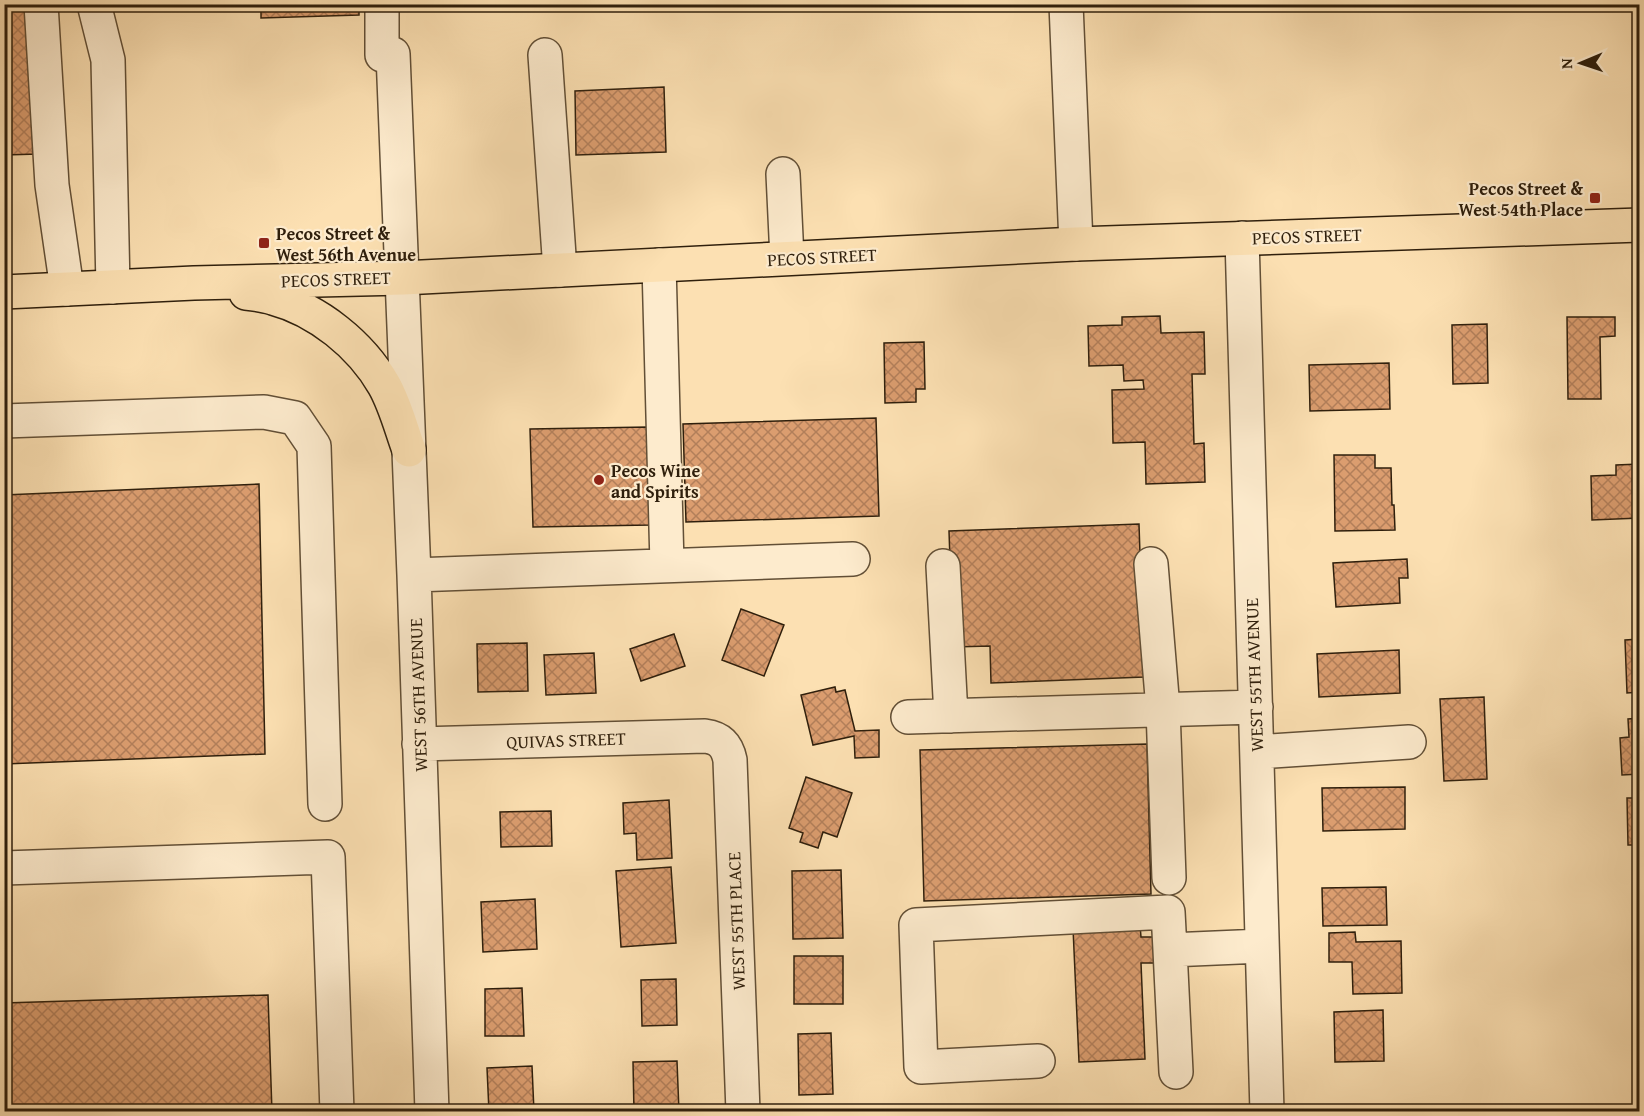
<svg xmlns="http://www.w3.org/2000/svg" width="1644" height="1116" font-family="'Gentium Book Plus',serif">
  <style>
    .building { fill: url(#building-cross-hatch); stroke: #2f1f0c; stroke-width: 1.5 }
    .lines { fill: none; stroke-linecap: round; stroke-linejoin: round }
    .minor-casing { stroke: #624f36; stroke-width: 36 }
    .major-casing { stroke: #2f1f0c; stroke-width: 36 }
    .minor { stroke: #fdebcd; stroke-width: 33 }
    .major { stroke: #fce0b2; stroke-width: 33 }
    .poi-dot { fill: #8f2418; stroke: #fdebcd; stroke-width: 2 }
    .labels { text-anchor: middle; dominant-baseline: central; stroke-width: 4.5; stroke-linejoin: round; paint-order: stroke }
    .poi-label { font-size: 18px; font-weight: bold; fill: #2f1f0c; stroke: #fdebcd; text-anchor: start }
    .street-label { font-size: 18px; fill: #2f1f0c; stroke: #fdebcd }
  </style>
  <defs>
    <pattern id="building-cross-hatch" width="8" height="8" patternUnits="userSpaceOnUse" patternTransform="scale(1.5)"><rect width="8" height="8" fill="#db9d6f"/><path d="M0 0l8 8M0 8l8-8" fill="none" stroke="#b27f5a"/></pattern>
  </defs>
  <rect width="100%" height="100%" fill="#fce0b2"/>
  <filter id="stains"><feTurbulence type="fractalNoise" baseFrequency=".00333" numOctaves="4"/><feColorMatrix values="0 0 0 0 .2 0 0 0 0 .09 0 0 0 0 .02 0 0 0 .5 -.17"/></filter>
  <radialGradient id="worn" r=".72"><stop offset=".6" stop-color="#630" stop-opacity="0"/><stop offset="1" stop-color="#630" stop-opacity=".3"/></radialGradient>
  <!-- building -->
  <path class="building" d="M 4,4 L 34,4 L 38,154 L 4,155 Z
    M 261,4 L 359,4 L 359,15 L 261,18 Z
    M 664,87 L 666,152 L 576,155 L 575,91 Z
    M 1160,316 L 1161,333 L 1204,332 L 1205,374 L 1192,374 L 1194,444 L 1204,443 L 1205,482 L 1146,484 L 1145,442 L 1113,443 L 1112,390 L 1144,389 L 1143,380 L 1124,381 L 1123,365 L 1089,366 L 1088,326 L 1122,325 L 1122,317 Z
    M 1567,317 L 1615,317 L 1615,336 L 1600,337 L 1601,399 L 1568,399 Z
    M 1637,323 L 1640,323 L 1640,391 L 1637,391 Z
    M 1487,324 L 1488,383 L 1453,384 L 1452,325 Z
    M 924,342 L 925,389 L 916,389 L 916,402 L 885,403 L 884,343 Z
    M 1389,363 L 1390,409 L 1310,411 L 1309,365 Z
    M 876,418 L 879,516 L 686,522 L 683,424 Z
    M 648,427 L 650,525 L 533,527 L 530,429 Z
    M 1334,455 L 1375,455 L 1375,468 L 1391,468 L 1392,505 L 1394,505 L 1395,530 L 1335,531 Z
    M 1640,464 L 1640,518 L 1592,520 L 1591,476 L 1616,475 L 1616,465 Z
    M 259,484 L 265,754 L 4,764 L 4,495 Z
    M 1139,524 L 1144,677 L 991,683 L 990,646 L 953,647 L 949,531 Z
    M 1407,559 L 1408,578 L 1399,578 L 1400,603 L 1336,607 L 1333,563 Z
    M 741,609 L 784,625 L 764,676 L 722,660 Z
    M 674,634 L 685,666 L 641,681 L 630,649 Z
    M 1640,639 L 1640,692 L 1627,693 L 1625,640 Z
    M 527,643 L 528,691 L 478,692 L 477,644 Z
    M 1399,650 L 1400,693 L 1319,697 L 1317,654 Z
    M 594,653 L 596,693 L 546,695 L 544,655 Z
    M 835,687 L 836,692 L 845,690 L 855,731 L 879,730 L 879,757 L 855,758 L 854,736 L 813,745 L 801,695 Z
    M 1484,697 L 1487,779 L 1444,781 L 1440,699 Z
    M 1640,718 L 1640,774 L 1622,775 L 1620,738 L 1629,737 L 1628,719 Z
    M 1147,744 L 1151,894 L 924,901 L 920,750 Z
    M 806,777 L 852,793 L 837,837 L 823,832 L 818,848 L 800,842 L 803,833 L 789,828 Z
    M 1405,787 L 1405,829 L 1323,831 L 1322,788 Z
    M 1627,798 L 1640,798 L 1640,845 L 1628,845 Z
    M 669,800 L 672,858 L 637,860 L 636,833 L 624,834 L 623,803 Z
    M 551,811 L 552,846 L 501,847 L 500,812 Z
    M 671,867 L 676,943 L 621,947 L 616,871 Z
    M 841,870 L 843,938 L 793,939 L 792,871 Z
    M 1386,887 L 1387,925 L 1323,926 L 1322,888 Z
    M 535,899 L 537,949 L 483,952 L 481,902 Z
    M 1140,925 L 1141,937 L 1154,937 L 1155,963 L 1141,963 L 1145,1059 L 1079,1062 L 1073,928 Z
    M 1355,932 L 1356,942 L 1401,941 L 1402,993 L 1353,994 L 1352,962 L 1329,962 L 1329,933 Z
    M 794,956 L 843,956 L 843,1004 L 794,1004 Z
    M 1636,961 L 1640,961 L 1640,1003 L 1637,1003 Z
    M 676,979 L 677,1025 L 642,1026 L 641,980 Z
    M 522,988 L 524,1036 L 485,1036 L 485,989 Z
    M 268,995 L 272,1112 L 4,1112 L 4,1003 Z
    M 1383,1010 L 1384,1061 L 1335,1062 L 1334,1012 Z
    M 831,1033 L 833,1094 L 799,1095 L 798,1034 Z
    M 677,1061 L 679,1112 L 634,1112 L 633,1062 Z
    M 532,1066 L 534,1112 L 489,1112 L 487,1068 Z"/>
  <g class="lines">
    <defs>
      <path id="minor" d="M 41,4 L 52,185 L 67,289
        M 94,4 L 108,60 L 113,287
        M 382,4 L 382,55
        M 1066,4 L 1076,244
        M 393,54 L 414,575 L 432,1112
        M 545,55 L 560,270
        M 783,174 L 787,258
        M 1242,238 L 1267,1112
        M 659,265 L 667,565
        M 4,421 L 264,412 L 295,418 L 314,446 L 325,804
        M 1151,564 L 1163,709 L 1169,878
        M 943,566 L 951,716
        M 414,575 L 853,559
        M 908,717 L 1256,707
        M 419,744 L 705,736 C 720,738 727,745 730,760 L 743,1112
        M 1257,752 L 1409,742
        M 4,868 L 328,857 L 337,1112
        M 1170,950 L 1176,1072
        M 1038,1061 L 921,1067 L 916,925 L 1168,912 L 1170,950 L 1262,946"/>
      <path id="major" d="M 4,292 L 194,283 L 403,278 L 1076,244 L 1640,225
        M 246,293 C 255,294 264,295 273,298 C 318,310 361,345 384,385 C 395,404 401,428 409,450"/>
    </defs>
    <!-- minor casing -->
    <use href="#minor" class="minor-casing"/>
    <!-- major casing -->
    <use href="#major" class="major-casing"/>
    <!-- minor -->
    <use href="#minor" class="minor"/>
    <!-- major -->
    <use href="#major" class="major"/>
  </g>
  <!-- markers -->
  <g class="poi-dot">
    <rect x="1589" y="192" width="12" height="12" rx="3"/>
    <rect x="258" y="237" width="12" height="12" rx="3"/>
    <circle cx="599" cy="480" r="6"/>
  </g>
  <g class="labels">
    <!-- poi labels -->
    <g class="poi-label">
      <text x="1583" y="188" text-anchor="end">Pecos Street &amp;<tspan x="1583" dy="21">West 54th Place</tspan></text>
      <text x="276" y="233">Pecos Street &amp;<tspan x="276" dy="21">West 56th Avenue</tspan></text>
      <text x="611" y="470">Pecos Wine<tspan x="611" dy="21">and Spirits</tspan></text>
    </g>
    <!-- street labels -->
    <g class="street-label">
      <text transform="translate(1307 236) rotate(-2)">PECOS STREET</text>
      <text transform="translate(822 257) rotate(-3)">PECOS STREET</text>
      <text transform="translate(336 279) rotate(-2)">PECOS STREET</text>
      <text transform="translate(1254 675) rotate(-92)">WEST 55TH AVENUE</text>
      <text transform="translate(418 695) rotate(-92)">WEST 56TH AVENUE</text>
      <text transform="translate(566 740) rotate(-2)">QUIVAS STREET</text>
      <text transform="translate(736 921) rotate(-92)">WEST 55TH PLACE</text>
    </g>
  </g>
  <!-- margin -->
  <rect width="1644" height="1116" fill="none" stroke="#fce0b2" stroke-width="24"/>
  <rect x="6" y="6" width="1632" height="1104" fill="none" stroke="#2f1f0c" stroke-width="3"/>
  <rect x="12" y="12" width="1620" height="1092" fill="none" stroke="#2f1f0c" stroke-width="1.5"/>
  <!-- north arrow -->
  <g transform="translate(1581 63) rotate(268)" stroke="#fdebcd" stroke-width="4.5" paint-order="stroke">
  <path d="M0-4.5L10 22L0 15L-10 22Z" fill="#2f1f0c"/>
  <text y="-9" font-size="16" font-weight="bold" text-anchor="middle" fill="#2f1f0c">N</text>
  </g>
  <rect width="100%" height="100%" filter="url(#stains)"/>
  <rect width="100%" height="100%" fill="url(#worn)"/>
</svg>
